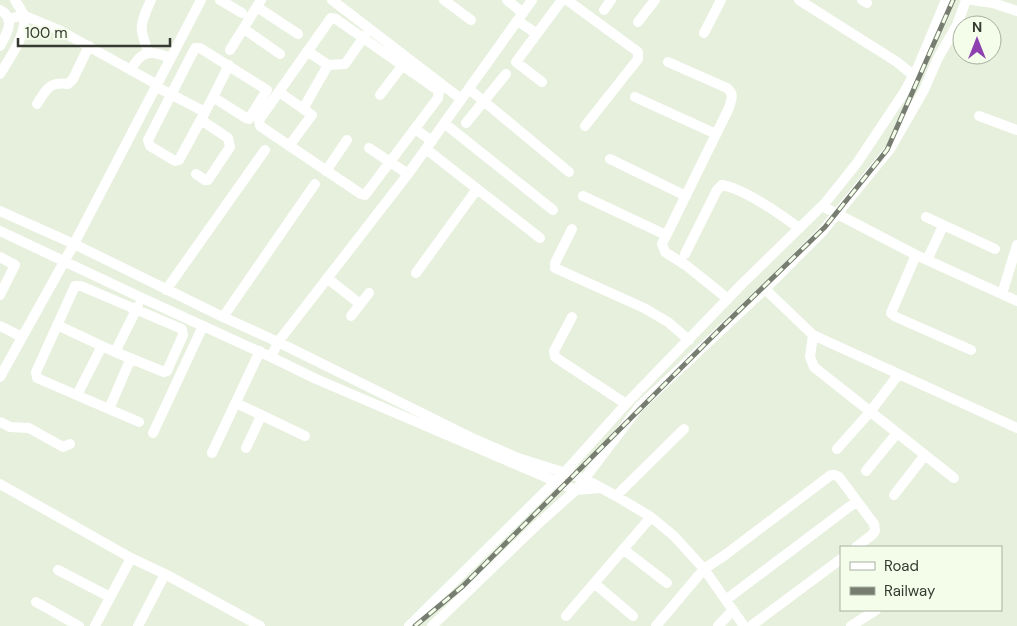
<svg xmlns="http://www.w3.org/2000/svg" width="1017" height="626" font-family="'DM Sans',sans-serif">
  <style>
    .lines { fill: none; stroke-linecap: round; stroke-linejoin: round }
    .minor { stroke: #fff; stroke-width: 10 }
    .rail-casing { stroke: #777e71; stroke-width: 5 }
    .rail { stroke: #f4fdea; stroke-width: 3; stroke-dasharray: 9; stroke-linecap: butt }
  </style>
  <rect width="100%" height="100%" fill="#e6f0dd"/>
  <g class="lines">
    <!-- minor -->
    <path class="minor" d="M 220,0 L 242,13
      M 332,0 L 461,99
      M 444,0 L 471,20
      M 507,0 L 523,13
      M 567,0 L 638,52 L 638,59 L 585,126
      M 799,0 L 897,62 L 913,75
      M 862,0 L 867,3
      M 972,0 L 993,3 L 1017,11
      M 257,7 L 298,34
      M 0,10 C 16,18 7,34 0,46
      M 604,10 L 611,0
      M 331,18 L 336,19 L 439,91 L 438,98 L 365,195 L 361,194 L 260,126 L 259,120 Z
      M 9,19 L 23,15 L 59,30 L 156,84
      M 518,21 L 537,34
      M 638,22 L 655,0
      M 244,29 L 280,54
      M 704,33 L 721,0
      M 230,50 L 261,0
      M 307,51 L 328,65
      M 149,53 C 138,28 140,24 151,0
      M 668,62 L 727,88 C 735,94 731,100 729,108 L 662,244 L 665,252 L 687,266 L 728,299
      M 131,70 C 141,50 151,50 170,58
      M 0,74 C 9,59 29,32 23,14 C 21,9 17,4 15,0
      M 542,82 L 516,62 L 562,0
      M 155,86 C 172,95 188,103 205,112 L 179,160 L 175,161 L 150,146 L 148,140 L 195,48 L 200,48 L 267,90 L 249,119 L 246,118 L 213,97 L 205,112
      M 469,89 L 569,172
      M 279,92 L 312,115 L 289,146
      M 380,95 L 402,66
      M 213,97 L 229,65
      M 635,97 L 716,134
      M 37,104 C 46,90 49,81 68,84 L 73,79 L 89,46
      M 303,109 L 328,65 L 345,64 L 366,34
      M 979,116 L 1017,130
      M 444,123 L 553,210
      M 466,123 L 506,74
      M 415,129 L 432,141
      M 369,148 L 408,174
      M 426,149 L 540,238
      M 610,159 L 686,196
      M 326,171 L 347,140
      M 196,174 L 205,180 L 208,180 L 230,147 L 228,138 L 201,120
      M 583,196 L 666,235
      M 822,206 L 916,255 L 1017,301
      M 0,211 L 74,244 L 223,317 L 278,342 L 472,438 L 518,458 L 585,479 L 616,496 L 651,517 L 674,536 L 704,569 L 744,626
      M 926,217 L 995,249
      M 572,229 L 555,263 L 555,268 L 644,308 L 668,322 L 689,340
      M 0,231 L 142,298 L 271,357 L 316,379 L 576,490 L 600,488
      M 685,254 L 717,190 L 722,185 C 745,189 780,214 799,228
      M 916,255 L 891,313 L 896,317 L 971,350
      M 0,257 L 15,265 L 0,295
      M 927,260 L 943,226
      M 416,273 L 477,189
      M 327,278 L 360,304
      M 765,289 L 813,335 L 1017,428
      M 166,290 L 265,150
      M 1002,294 L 1017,245
      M 351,316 L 369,293
      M 223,317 L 315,184
      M 572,317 L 554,351 L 555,357 L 626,404
      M 57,325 L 102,346
      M 0,326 L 22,337
      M 813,335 L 810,357 L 814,367 L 954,478
      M 115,352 L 164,372 L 167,371 L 183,335 L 182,329 L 81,286 L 75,286 L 36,372 L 37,378 L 139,422
      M 271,357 L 278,342 L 408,174 L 532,0
      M 0,377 L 74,244 L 201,0
      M 77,395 L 102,346 L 115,352 L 138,306
      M 236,403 L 305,436
      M 109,409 L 131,358
      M 0,422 L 10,427 L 29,428 L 63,447 L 70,444
      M 153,433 L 203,326
      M 246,448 L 261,416
      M 837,449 L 870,412 L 898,375
      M 212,453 L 260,351
      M 866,471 L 897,433
      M 0,484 L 131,558 L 165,574 L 260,626
      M 894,495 L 925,455
      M 616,496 L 684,429
      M 623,549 L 667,583
      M 58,570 L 110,597
      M 594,583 L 633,616
      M 727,599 L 857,501
      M 36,602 L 79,626
      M 566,616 L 651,517
      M 95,626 L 131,558
      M 138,626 L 165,574
      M 409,626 L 564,473 L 626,404 L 742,284 L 825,203 L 857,163 L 905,91 L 918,67 L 946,0
      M 432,626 L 539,523 L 576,490 L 639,407 L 765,289 L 822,232 L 890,149 L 924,90 L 938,58 L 957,25 L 966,0
      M 656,626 L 704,569 L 725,555 L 831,475 L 835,475 L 839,477 L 874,524 L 875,531 L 872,535 L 856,547
      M 718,626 L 733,610
      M 751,626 L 841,559
      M 851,626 L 876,610"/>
    <defs>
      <path id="rail" d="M 415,626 L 463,586 L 720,329 L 825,227 L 887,150 L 953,0"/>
    </defs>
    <!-- rail casing -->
    <use href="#rail" class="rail-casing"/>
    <!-- rail -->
    <use href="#rail" class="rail"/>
  </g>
  <!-- legend -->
  <rect x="840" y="546" width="162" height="65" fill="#f4fdea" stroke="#a8afa0"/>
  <rect x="850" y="562" width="25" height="8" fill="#ffffff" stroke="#a8afa0"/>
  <text x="884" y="571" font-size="15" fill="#363a32">Road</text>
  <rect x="850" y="587" width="25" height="8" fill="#777e71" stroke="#a8afa0"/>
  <text x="884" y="596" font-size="15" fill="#363a32">Railway</text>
  <!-- north arrow -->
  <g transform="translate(977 40)"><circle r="24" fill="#f4fdea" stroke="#a8afa0"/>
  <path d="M0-4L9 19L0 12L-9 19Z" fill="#8e40b1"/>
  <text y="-8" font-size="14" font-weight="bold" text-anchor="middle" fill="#363a32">N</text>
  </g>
  <!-- scale -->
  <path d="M18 38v8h152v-8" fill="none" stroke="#363a32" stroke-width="2.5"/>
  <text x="25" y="38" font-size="15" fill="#363a32" stroke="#f4fdea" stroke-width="4" paint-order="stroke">100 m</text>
</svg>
